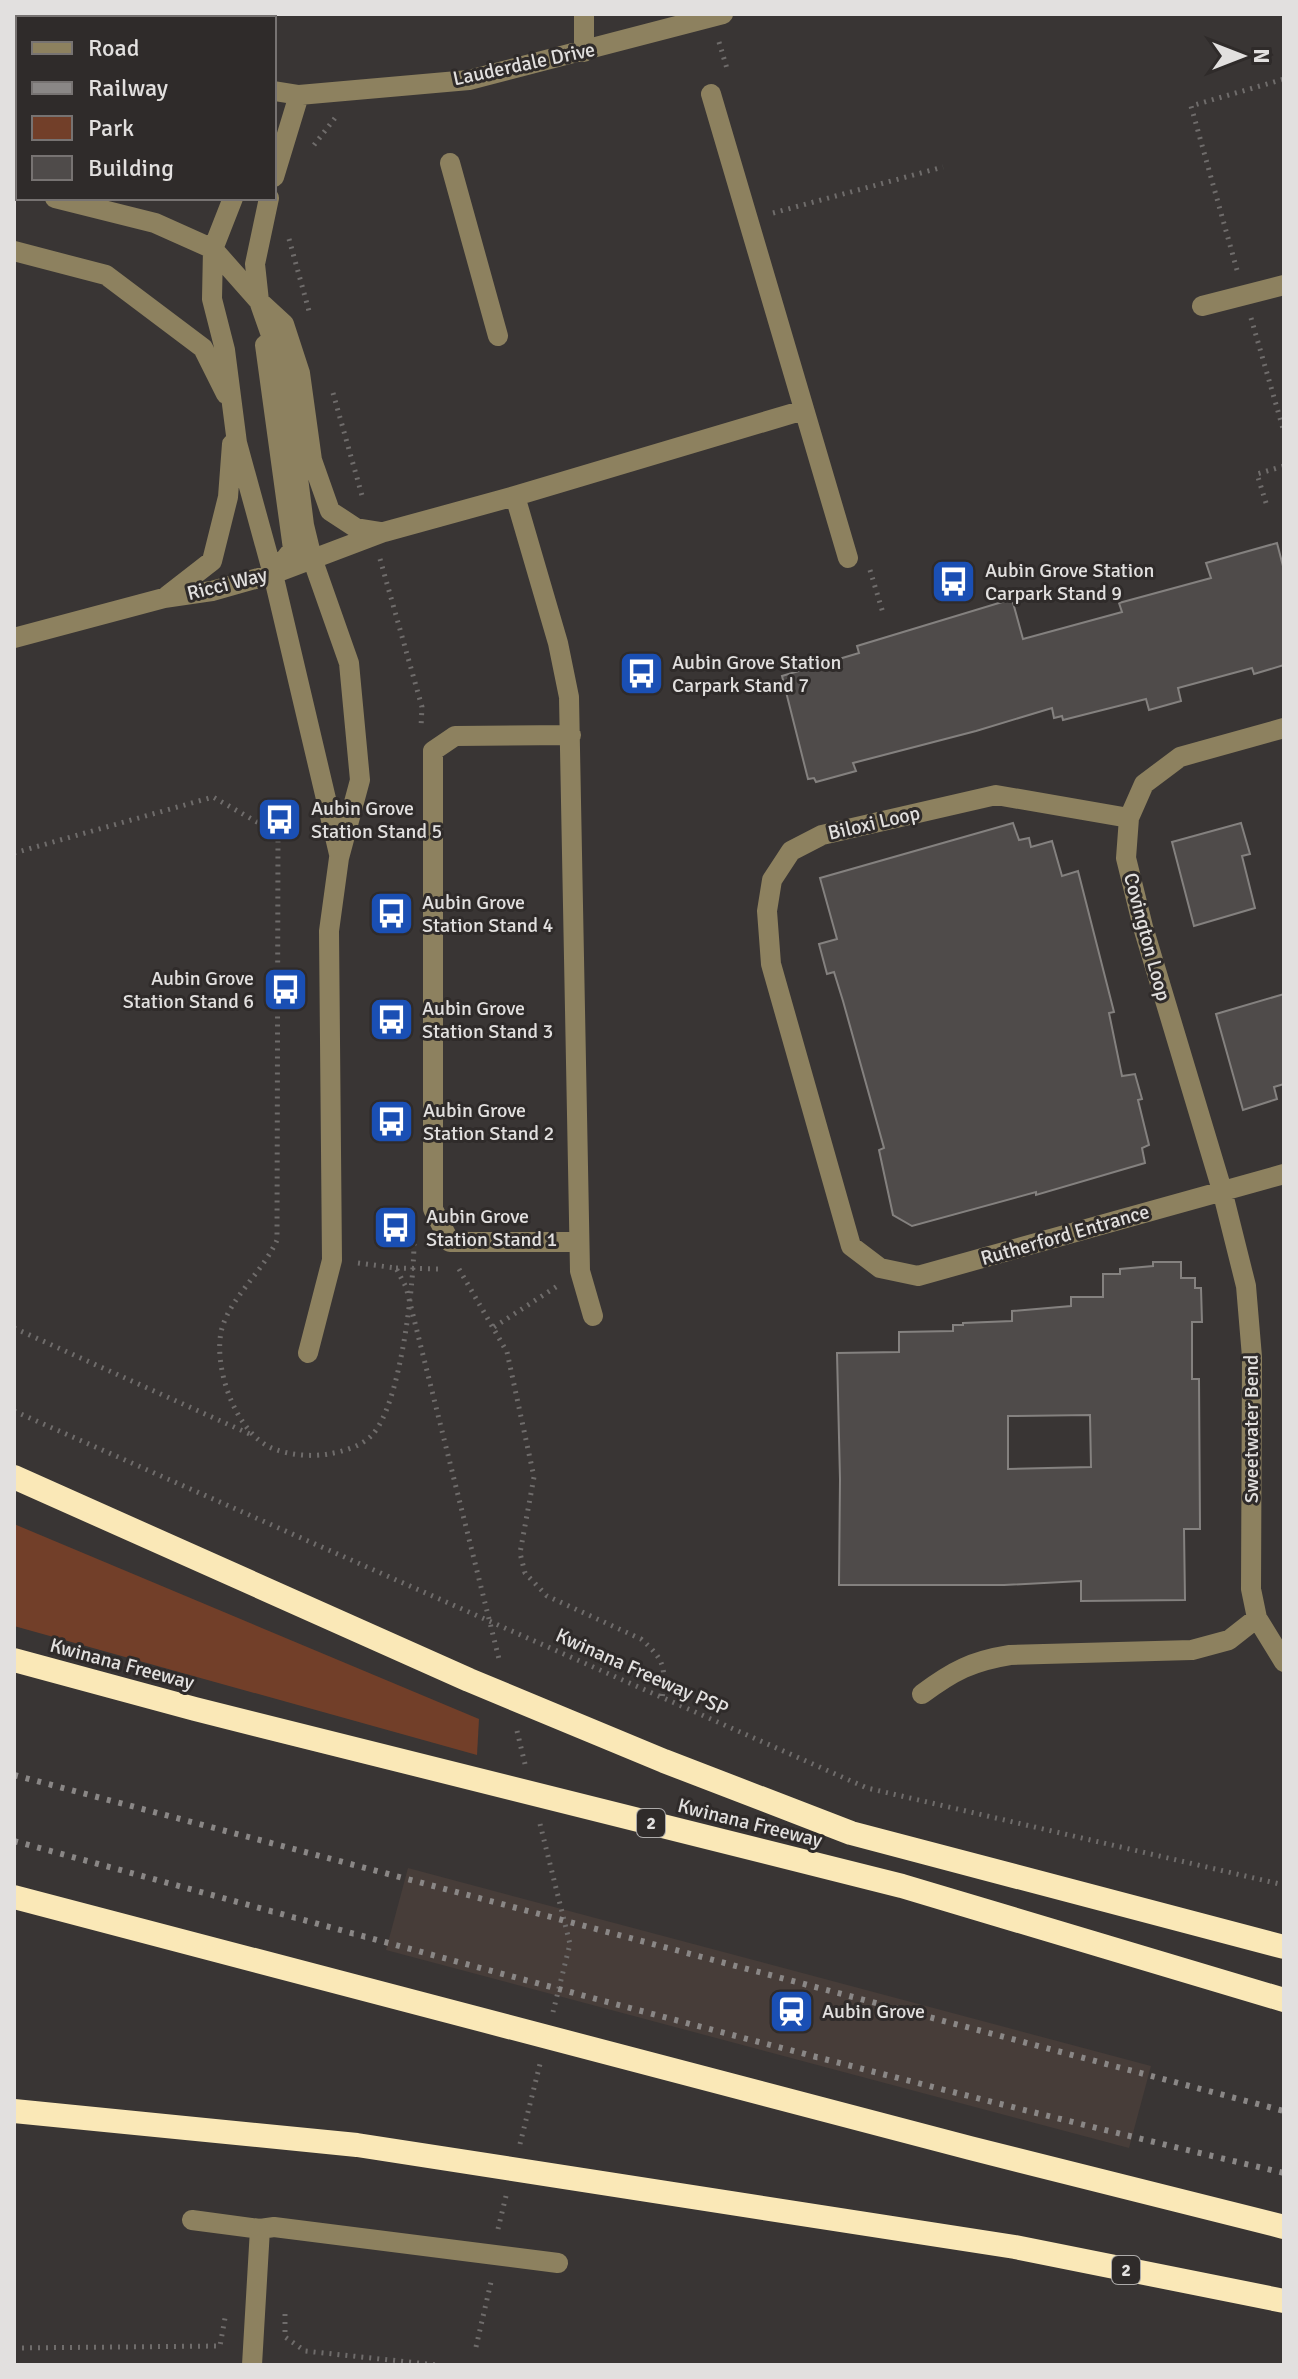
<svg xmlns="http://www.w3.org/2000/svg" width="1298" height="2379" font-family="Signika,sans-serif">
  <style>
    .built { fill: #473d39 }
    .green { fill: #723f29 }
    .building { fill: #4f4b4a; stroke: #84817f; stroke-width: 2; fill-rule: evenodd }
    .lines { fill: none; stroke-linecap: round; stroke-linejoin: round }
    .path { stroke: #6f6c6b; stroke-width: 5; stroke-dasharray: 2 6; stroke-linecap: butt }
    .minor { stroke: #8d815f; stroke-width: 20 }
    .highway { stroke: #fae8b7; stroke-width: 24 }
    .rail { stroke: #8a8786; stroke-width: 6; stroke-dasharray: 4 8; stroke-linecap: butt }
    .labels { text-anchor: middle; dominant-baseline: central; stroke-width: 6; stroke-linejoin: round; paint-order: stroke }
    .shield { fill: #2f2b2a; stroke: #acaaa9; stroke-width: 2 }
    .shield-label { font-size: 18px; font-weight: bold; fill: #e2e0df }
    .street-label { font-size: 20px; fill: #e2e0df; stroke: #2f2b2a }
    .poi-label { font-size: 20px; fill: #e2e0df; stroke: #2f2b2a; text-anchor: start }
  </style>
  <rect width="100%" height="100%" fill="#393534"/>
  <!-- built -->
  <path class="built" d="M 408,1868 L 1151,2066 L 1129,2148 L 386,1950 Z"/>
  <!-- green -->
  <path class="green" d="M 14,1524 L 479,1719 L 477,1755 L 14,1626 Z"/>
  <!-- building -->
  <path class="building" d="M 1277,543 L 1284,570 L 1284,665 L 1254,674 L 1252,668 L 1178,688 L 1181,701 L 1149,710 L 1146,699 L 1063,720 L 1062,716 L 1054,718 L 1052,708 L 976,731 L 853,763 L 856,771 L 816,782 L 814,778 L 808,779 L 782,676 L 859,653 L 857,646 L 1012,599 L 1023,639 L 1122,612 L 1119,603 L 1211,578 L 1206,563 Z
    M 1013,823 L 1019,840 L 1029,838 L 1031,847 L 1052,841 L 1062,876 L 1078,871 L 1114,1012 L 1109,1013 L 1122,1076 L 1135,1074 L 1142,1099 L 1138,1100 L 1149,1145 L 1142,1148 L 1145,1163 L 1036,1195 L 1036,1192 L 912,1226 L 893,1215 L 879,1150 L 884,1148 L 843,1001 L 834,972 L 827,974 L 819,944 L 837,939 L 820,878 Z
    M 1241,823 L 1250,854 L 1242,856 L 1255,908 L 1194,926 L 1172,842 Z
    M 1284,994 L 1284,1084 L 1274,1087 L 1277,1099 L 1243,1110 L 1216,1014 Z
    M 1153,1262 L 1181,1262 L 1181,1278 L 1195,1278 L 1195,1288 L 1201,1288 L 1202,1322 L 1192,1322 L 1192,1379 L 1199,1379 L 1200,1529 L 1184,1529 L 1185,1600 L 1081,1601 L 1081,1581 L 1004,1585 L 839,1585 L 840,1479 L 837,1353 L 899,1352 L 899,1332 L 953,1331 L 953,1325 L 963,1325 L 963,1323 L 1012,1321 L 1012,1311 L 1071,1306 L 1071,1297 L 1103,1297 L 1103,1274 L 1120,1274 L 1120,1269 L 1153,1266 ZM 1090,1415 L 1091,1467 L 1008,1469 L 1008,1416 Z"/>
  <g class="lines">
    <!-- path -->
    <path class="path" d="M 719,42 L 728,72
      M 314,145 L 335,118
      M 773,213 L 943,167
      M 289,239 L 309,311
      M 1237,270 L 1191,106 L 1284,79
      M 1251,318 L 1284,432
      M 333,393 L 363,499
      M 1266,503 L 1257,474 L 1284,466
      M 380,559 L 422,707 L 421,727
      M 870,570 L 883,613
      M 14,853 L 213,797 L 278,834 L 277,1240 C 264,1270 231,1297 222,1328 C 212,1365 235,1434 274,1449 C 290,1455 311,1457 328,1454 C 342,1452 362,1446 372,1435 C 401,1405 415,1278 414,1235
      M 358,1263 L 396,1268 L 406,1287 L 500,1663
      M 396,1268 L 441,1269
      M 459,1269 L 507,1352 L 534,1477 L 520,1553 L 525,1573 L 547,1596 L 641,1639 C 665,1660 666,1668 662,1699
      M 494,1327 L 559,1285
      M 14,1328 L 254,1436
      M 14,1411 L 867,1788 L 1284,1885
      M 517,1731 L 525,1764
      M 540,1824 L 570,1944 L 553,2012
      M 520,2144 L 540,2064
      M 498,2229 L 506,2196
      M 285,2314 L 285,2337 L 305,2351 L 437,2365
      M 476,2347 L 491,2282
      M 14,2348 L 220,2346 L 225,2318"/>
    <!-- minor -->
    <path class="minor" d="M 196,14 L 198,18
      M 584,52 L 584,14
      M 274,91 L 299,95 L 469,80 L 723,14
      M 711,94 L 848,558
      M 450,163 L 498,336
      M 274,177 L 299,95
      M 14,188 L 18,189
      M 55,198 L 155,223 L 213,249 L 259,301 L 284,324 L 300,373 L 312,460 L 330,511 L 356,528 L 381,532
      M 233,198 L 213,249 L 212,299 L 225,350 L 237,443 L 273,574 L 339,854
      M 269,198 L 255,264 L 259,301 L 285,375 L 304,525 L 312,558 L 349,663 L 360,780 L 339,858 L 329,931 L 332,1260 L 308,1353
      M 14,251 L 106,275 L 203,348 L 226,394
      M 1202,306 L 1284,285
      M 265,345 L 293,549 L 274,573
      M 515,496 L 558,643 L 569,697 L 580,1271 L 593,1316
      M 167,596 L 212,561 L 228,497 L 232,444
      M 14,638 L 164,598 L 212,591 L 273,574 L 384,532 L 515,496 L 804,410
      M 1284,728 L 1180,757 L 1144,784 L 1129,818 L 1126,858 L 1143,927 L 1222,1190 L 1246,1286 L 1252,1357 L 1251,1589 L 1257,1618 L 1284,1662
      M 571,735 L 455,736 L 433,751 L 433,1209 L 450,1242 L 579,1242
      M 1129,818 L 996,795 L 822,835 L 791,851 L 772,880 L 767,911 L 771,964 L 851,1246 L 880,1268 L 918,1276 L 1284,1174
      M 922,1694 C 953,1671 972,1661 1010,1655 L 1192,1650 L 1229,1640 L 1257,1618
      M 192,2220 L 260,2229 L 252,2365
      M 260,2229 L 274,2227 L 558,2263"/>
    <!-- highway -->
    <path class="highway" d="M 14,1477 L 469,1680 L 664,1761 L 851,1833 L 1284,1947
      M 14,1660 L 195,1709 L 902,1886 L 1284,2000
      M 14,1897 L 970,2148 L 1284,2227
      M 14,2111 L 357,2145 L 1015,2247 L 1284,2301"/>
    <!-- rail -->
    <path class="rail" d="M 14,1775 L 1284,2111
      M 14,1841 C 436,1956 858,2073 1284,2173"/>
  </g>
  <!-- icons -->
  <defs>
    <symbol id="bus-square" viewBox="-11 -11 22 22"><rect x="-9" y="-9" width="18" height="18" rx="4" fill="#1a4fb4" stroke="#2f2b2a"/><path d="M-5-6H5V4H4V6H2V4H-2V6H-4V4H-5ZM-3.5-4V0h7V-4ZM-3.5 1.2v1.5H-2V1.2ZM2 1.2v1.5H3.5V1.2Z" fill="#fff"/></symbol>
    <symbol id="station-square" viewBox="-11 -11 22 22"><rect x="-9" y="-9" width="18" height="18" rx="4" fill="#1a4fb4" stroke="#2f2b2a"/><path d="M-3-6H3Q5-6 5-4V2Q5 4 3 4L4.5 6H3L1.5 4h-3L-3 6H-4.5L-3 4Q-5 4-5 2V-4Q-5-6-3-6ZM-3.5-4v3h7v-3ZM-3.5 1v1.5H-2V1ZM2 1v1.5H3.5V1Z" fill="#fff"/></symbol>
  </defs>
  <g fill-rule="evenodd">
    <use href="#bus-square" x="928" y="556" width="51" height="51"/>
    <use href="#bus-square" x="616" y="648" width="51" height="51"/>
    <use href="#bus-square" x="254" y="794" width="51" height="51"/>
    <use href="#bus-square" x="366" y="888" width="51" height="51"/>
    <use href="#bus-square" x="260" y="964" width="51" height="51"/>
    <use href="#bus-square" x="366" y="994" width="51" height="51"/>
    <use href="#bus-square" x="366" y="1096" width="51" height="51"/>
    <use href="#bus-square" x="370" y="1202" width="51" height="51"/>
    <use href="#station-square" x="766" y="1986" width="51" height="51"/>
  </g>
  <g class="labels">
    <!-- shield labels -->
    <g class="shield">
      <rect x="637" y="1809" width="28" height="28" rx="6"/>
      <rect x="1112" y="2256" width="28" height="28" rx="6"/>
    </g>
    <g class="shield-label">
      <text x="651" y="1823">2</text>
      <text x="1126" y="2270">2</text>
    </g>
    <!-- street labels -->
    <g class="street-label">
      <text transform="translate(524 64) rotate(-12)">Lauderdale Drive</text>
      <text transform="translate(227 584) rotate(-14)">Ricci Way</text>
      <text transform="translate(874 823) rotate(-13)">Biloxi Loop</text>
      <text transform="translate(1147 937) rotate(75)">Covington Loop</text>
      <text transform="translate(1065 1235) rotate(-16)">Rutherford Entrance</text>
      <text transform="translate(1251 1429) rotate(-90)">Sweetwater Bend</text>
      <text transform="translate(122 1664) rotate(15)">Kwinana Freeway</text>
      <text transform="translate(642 1672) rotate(24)">Kwinana Freeway PSP</text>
      <text transform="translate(750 1823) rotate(14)">Kwinana Freeway</text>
    </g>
    <!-- poi labels -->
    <g class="poi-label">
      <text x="985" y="570">Aubin Grove Station<tspan x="985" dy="23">Carpark Stand 9</tspan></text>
      <text x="672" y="662">Aubin Grove Station<tspan x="672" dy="23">Carpark Stand 7</tspan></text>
      <text x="311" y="808">Aubin Grove<tspan x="311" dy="23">Station Stand 5</tspan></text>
      <text x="422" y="902">Aubin Grove<tspan x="422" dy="23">Station Stand 4</tspan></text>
      <text x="254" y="978" text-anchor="end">Aubin Grove<tspan x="254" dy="23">Station Stand 6</tspan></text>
      <text x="422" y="1008">Aubin Grove<tspan x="422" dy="23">Station Stand 3</tspan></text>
      <text x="423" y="1110">Aubin Grove<tspan x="423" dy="23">Station Stand 2</tspan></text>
      <text x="426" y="1216">Aubin Grove<tspan x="426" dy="23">Station Stand 1</tspan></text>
      <text x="822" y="2011">Aubin Grove</text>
    </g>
  </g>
  <!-- border -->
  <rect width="1298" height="2379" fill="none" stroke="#e2e0df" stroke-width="32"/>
  <!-- legend -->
  <rect x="16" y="16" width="260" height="184" fill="#2f2b2a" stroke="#777372" stroke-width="2"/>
  <rect x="32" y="42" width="40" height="12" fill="#8d815f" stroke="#777372" stroke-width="2"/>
  <text x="88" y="56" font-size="24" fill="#e2e0df">Road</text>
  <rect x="32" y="82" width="40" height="12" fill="#8a8786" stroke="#777372" stroke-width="2"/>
  <text x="88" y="96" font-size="24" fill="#e2e0df">Railway</text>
  <rect x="32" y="116" width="40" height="24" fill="#723f29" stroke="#777372" stroke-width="2"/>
  <text x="88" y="136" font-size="24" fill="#e2e0df">Park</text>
  <rect x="32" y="156" width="40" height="24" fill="#4f4b4a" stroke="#777372" stroke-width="2"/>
  <text x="88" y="176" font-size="24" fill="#e2e0df">Building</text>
  <!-- north arrow -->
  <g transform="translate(1242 56) rotate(90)" stroke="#2f2b2a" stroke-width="6" paint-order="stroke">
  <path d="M0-6L14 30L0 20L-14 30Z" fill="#e2e0df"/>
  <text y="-12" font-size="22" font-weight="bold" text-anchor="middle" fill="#e2e0df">N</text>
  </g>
</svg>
